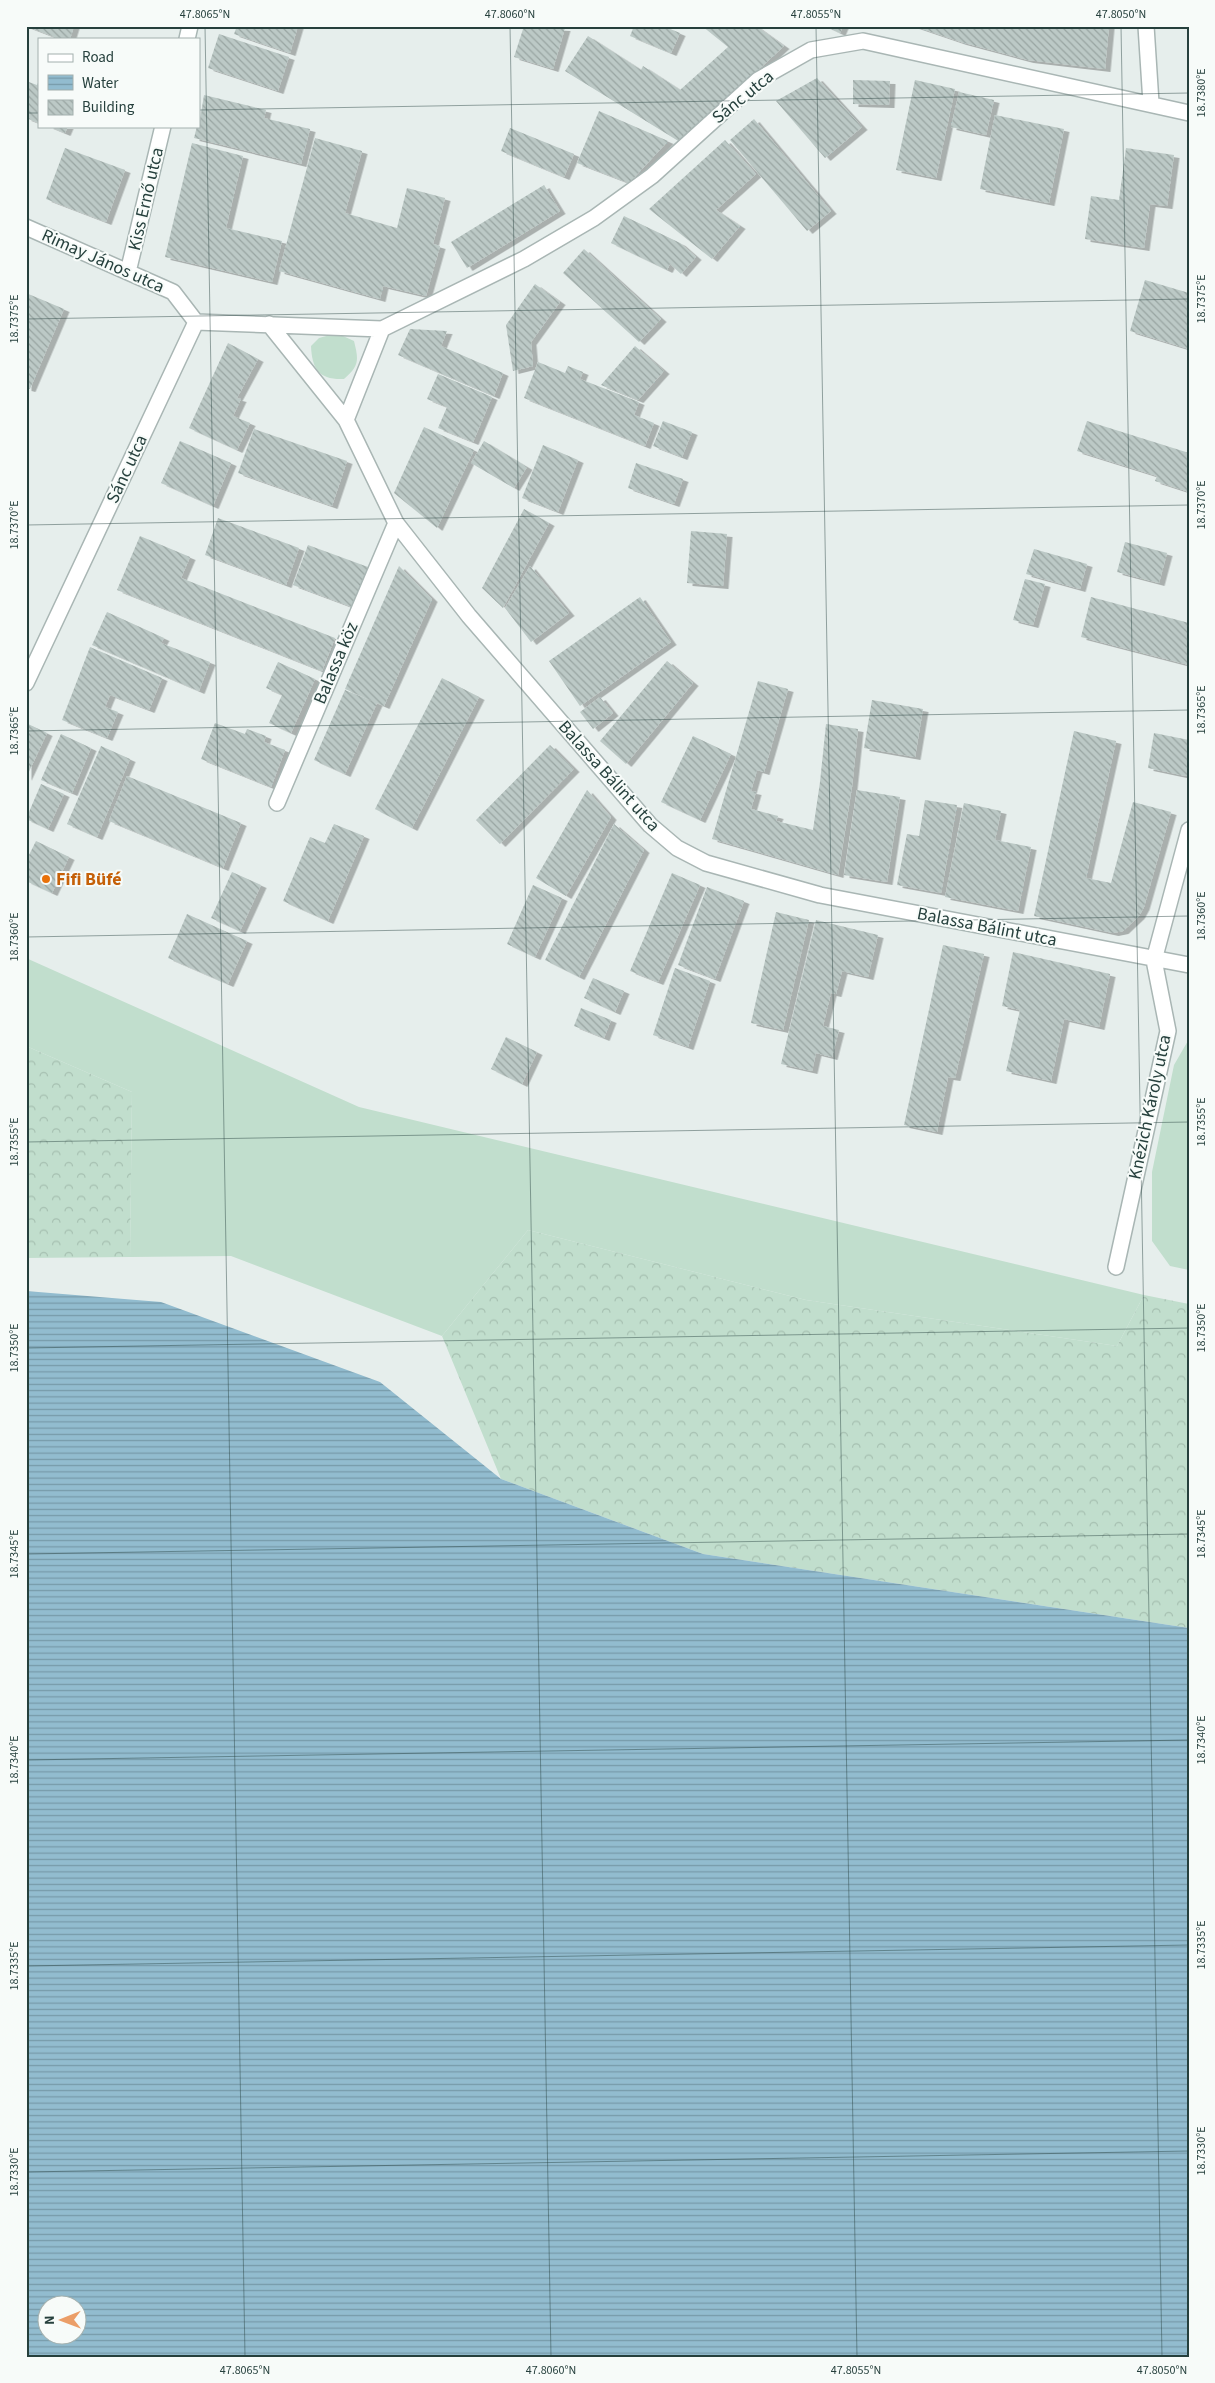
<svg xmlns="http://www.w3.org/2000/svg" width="1215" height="2383" font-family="'Source Sans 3',sans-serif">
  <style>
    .grass { fill: #c1decd }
    .forest { fill: url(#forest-crowns) }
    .water { fill: url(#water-rules); fill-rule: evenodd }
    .building { fill: url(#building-back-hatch); filter: url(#shadow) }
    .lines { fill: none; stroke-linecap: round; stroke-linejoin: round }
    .minor-casing { stroke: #a9b6b4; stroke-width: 18 }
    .minor { stroke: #fff; stroke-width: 15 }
    .ticks { fill: none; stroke: #26403d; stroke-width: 1; stroke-opacity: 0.45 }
    .food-dot { fill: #e8710a; stroke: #f7fbf9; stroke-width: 2 }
    .labels { text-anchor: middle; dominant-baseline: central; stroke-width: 4; stroke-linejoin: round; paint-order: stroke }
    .street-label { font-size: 18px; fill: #26403d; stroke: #f7fbf9 }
    .food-label { font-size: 18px; font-weight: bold; fill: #c56008; stroke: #f7fbf9; text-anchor: start }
    .neatline { fill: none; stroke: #26403d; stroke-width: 2 }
    .ticks-label { font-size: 12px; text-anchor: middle; fill: #26403d }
  </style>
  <defs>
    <pattern id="forest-crowns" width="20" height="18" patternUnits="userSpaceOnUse" patternTransform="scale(1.25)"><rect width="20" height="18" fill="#c1decd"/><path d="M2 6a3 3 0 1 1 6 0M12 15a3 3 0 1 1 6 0" fill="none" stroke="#a6c0b1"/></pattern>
    <pattern id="water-rules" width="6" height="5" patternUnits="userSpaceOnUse" patternTransform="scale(1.25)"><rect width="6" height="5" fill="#92bccf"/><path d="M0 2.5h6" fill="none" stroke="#779aa9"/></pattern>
    <pattern id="building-back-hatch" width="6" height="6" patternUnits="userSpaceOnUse" patternTransform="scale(1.25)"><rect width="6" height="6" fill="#bcc9c6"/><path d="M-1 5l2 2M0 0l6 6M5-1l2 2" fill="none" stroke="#99a5a2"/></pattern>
    <filter id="shadow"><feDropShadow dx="5.5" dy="3" stdDeviation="0" flood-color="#0004"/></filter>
  </defs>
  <rect width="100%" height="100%" fill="#e6eeec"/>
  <!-- grass -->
  <path class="grass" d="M 330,335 L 343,336 L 354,341 C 359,361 359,366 344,379 C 319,380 312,369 311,346 L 319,338 Z
    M 26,958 L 359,1107 L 1144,1295 L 1117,1346 L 806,1300 L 528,1230 L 442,1336 L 231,1256 L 130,1257 L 132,1092 L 26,1046 Z
    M 1189,1039 L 1189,1270 L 1170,1266 L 1152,1241 L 1152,1172 L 1174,1065 Z"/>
  <!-- forest -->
  <path class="forest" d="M 26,1046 L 132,1092 L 130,1257 L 26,1258 Z
    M 528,1230 L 806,1300 L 1117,1346 L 1144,1295 L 1189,1304 L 1189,1628 L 703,1554 L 501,1479 L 442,1336 Z"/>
  <!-- water -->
  <path class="water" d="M 26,1291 L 161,1302 L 380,1382 L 501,1479 L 703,1554 L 1189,1628 L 1189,2357 L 26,2357 ZM 48,2306 L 78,2306 L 78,2336 L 48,2336 Z"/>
  <!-- building -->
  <path class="building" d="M 26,26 L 74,26 L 70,39 L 60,39 Z
    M 237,26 L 298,26 L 290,53 L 234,34 Z
    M 524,26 L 565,28 L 553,69 L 514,57 Z
    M 634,26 L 663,26 L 680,33 L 671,53 L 630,36 Z
    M 702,26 L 756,26 L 784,46 L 680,142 L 565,71 L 588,36 L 641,70 L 643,66 L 680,90 L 728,47 Z
    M 825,26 L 843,26 L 840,33 Z
    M 914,26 L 1109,26 L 1105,69 L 1028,60 L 961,42 Z
    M 219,34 L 289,57 L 278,91 L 208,68 Z
    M 817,78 L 862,127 L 825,158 L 776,101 Z
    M 853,80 L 890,81 L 889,105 L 853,104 Z
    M 915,80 L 955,89 L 936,178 L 896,170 Z
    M 26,81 L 37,85 L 39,81 L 39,123 L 26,118 Z
    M 959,92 L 994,100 L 986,135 L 951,127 Z
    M 204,95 L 266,110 L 264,118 L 310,129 L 301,164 L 194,138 L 197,126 L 199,126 Z
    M 599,111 L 668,141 L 629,183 L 577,163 Z
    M 995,115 L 1064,129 L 1049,203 L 980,189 Z
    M 754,119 L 831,211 L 807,231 L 730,140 Z
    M 48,126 L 68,126 L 65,133 Z
    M 510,128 L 574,154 L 564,177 L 501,151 Z
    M 315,138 L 362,151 L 345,213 L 397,228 L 407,188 L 445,198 L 433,244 L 440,246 L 426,296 L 383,286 L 380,299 L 279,271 Z
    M 725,140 L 756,174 L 716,210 L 740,226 L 712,259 L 649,209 Z
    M 192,143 L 243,156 L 226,228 L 282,241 L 272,282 L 165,257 Z
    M 65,148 L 125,170 L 106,222 L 46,199 Z
    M 1126,148 L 1174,155 L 1167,206 L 1150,204 L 1144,248 L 1085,239 L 1091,196 L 1119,200 Z
    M 544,185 L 560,211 L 467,268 L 451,242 Z
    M 624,216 L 680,243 L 696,257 L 681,274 L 670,264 L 667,270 L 611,243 Z
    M 584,249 L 661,319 L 639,342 L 563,273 Z
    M 1145,280 L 1189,293 L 1189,349 L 1130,331 Z
    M 535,284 L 560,302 L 531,342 L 533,366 L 513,371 L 506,325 Z
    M 26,293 L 64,309 L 30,389 L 26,388 Z
    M 410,329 L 447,331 L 441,346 L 503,373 L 494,396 L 398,355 Z
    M 228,343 L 258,359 L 237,398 L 241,399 L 233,416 L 250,423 L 237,450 L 189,428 Z
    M 635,346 L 664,371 L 638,400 L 601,385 Z
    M 538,362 L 565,373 L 568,366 L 583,372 L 580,379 L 639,402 L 634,415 L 654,423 L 645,446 L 524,398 Z
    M 438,374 L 492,397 L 473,442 L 438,428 L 447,407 L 427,399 Z
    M 663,421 L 692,432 L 682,457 L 653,446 Z
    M 1087,421 L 1189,453 L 1189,492 L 1155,481 L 1157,476 L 1077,451 Z
    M 424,427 L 474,450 L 437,528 L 394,493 Z
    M 254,429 L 347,461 L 332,506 L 238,473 Z
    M 180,441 L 231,463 L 213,506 L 161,483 Z
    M 484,441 L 527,467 L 514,488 L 471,463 Z
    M 543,445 L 578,460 L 558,512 L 522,498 Z
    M 636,463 L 683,479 L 674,504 L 628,488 Z
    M 524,509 L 549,523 L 503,608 L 482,588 Z
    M 218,518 L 299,548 L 286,585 L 205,555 Z
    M 691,531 L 727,534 L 723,586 L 687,583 Z
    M 140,536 L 190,557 L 181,578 L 335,638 L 322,671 L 117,590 Z
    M 1125,542 L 1167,553 L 1159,583 L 1117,572 Z
    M 308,545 L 368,567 L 352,607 L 293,585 Z
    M 1034,549 L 1087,564 L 1080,589 L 1026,574 Z
    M 399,566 L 432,599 L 384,706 L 345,689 Z
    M 530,566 L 569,613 L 531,642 L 505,608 Z
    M 1025,579 L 1045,584 L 1033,625 L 1013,620 Z
    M 640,597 L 671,642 L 580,706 L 549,661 Z
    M 1091,597 L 1189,623 L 1189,665 L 1081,637 Z
    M 107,612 L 164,638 L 161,643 L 210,662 L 199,691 L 92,645 Z
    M 90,647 L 162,678 L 149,710 L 110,695 L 105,707 L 118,712 L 107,738 L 62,720 Z
    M 667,661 L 693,683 L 626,764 L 600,741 Z
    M 278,662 L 315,679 L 291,733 L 269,723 L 282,695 L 266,688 Z
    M 442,678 L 479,697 L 412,828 L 375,809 Z
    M 758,681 L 788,689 L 764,772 L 757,770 L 751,791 L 756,792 L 751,809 L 778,816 L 776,821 L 813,830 L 820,782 L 826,724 L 858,729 L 852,787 L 838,875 L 712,839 Z
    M 345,690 L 377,703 L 345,774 L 314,760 Z
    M 600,697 L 613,713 L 593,729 L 580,712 Z
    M 872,700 L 923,709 L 915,757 L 864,748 Z
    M 26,723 L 47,733 L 26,778 Z
    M 215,723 L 245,734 L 247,729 L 266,736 L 264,742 L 285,750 L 271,787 L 201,759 Z
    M 1074,731 L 1116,741 L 1086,878 L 1111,883 L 1133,802 L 1171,812 L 1144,907 L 1139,916 L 1123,931 L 1113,933 L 1034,916 Z
    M 1154,733 L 1189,740 L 1189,771 L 1186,776 L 1148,768 Z
    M 61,734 L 91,748 L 72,793 L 41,780 Z
    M 693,736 L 731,754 L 700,820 L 661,802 Z
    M 550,745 L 574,769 L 500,844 L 476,820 Z
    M 101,746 L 130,759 L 97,837 L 67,824 Z
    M 127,776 L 241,823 L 223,868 L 109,821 Z
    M 41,784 L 64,794 L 48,829 L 26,819 Z
    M 587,790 L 611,817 L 566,896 L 536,878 Z
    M 857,790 L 900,797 L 887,882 L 844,875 Z
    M 925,800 L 957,805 L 941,893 L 897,885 L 907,834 L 919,836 Z
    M 964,803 L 1001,811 L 995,840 L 1031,847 L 1018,911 L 945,897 Z
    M 334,824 L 364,836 L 328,921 L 283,901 L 310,837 L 325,843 Z
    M 614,824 L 644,850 L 579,977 L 545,960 Z
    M 36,841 L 69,857 L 52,893 L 26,881 L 26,861 Z
    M 232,872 L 261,885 L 240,931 L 211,918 Z
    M 672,873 L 700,885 L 658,982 L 630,971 Z
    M 533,885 L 562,898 L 535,957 L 507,944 Z
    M 707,887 L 744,901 L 715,979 L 678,965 Z
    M 776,912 L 809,920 L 783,1030 L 751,1023 Z
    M 187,914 L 247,941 L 228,984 L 168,958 Z
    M 816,920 L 878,935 L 868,977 L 842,971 L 836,994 L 831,993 L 823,1026 L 839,1030 L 832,1057 L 816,1053 L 812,1071 L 781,1064 Z
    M 943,945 L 984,954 L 955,1078 L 948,1077 L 937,1132 L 904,1125 Z
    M 1013,952 L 1110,974 L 1099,1027 L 1064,1019 L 1051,1081 L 1006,1071 L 1020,1010 L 1002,1006 Z
    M 675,968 L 710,981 L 688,1047 L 653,1035 Z
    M 593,978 L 624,991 L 615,1012 L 584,998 Z
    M 581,1008 L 611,1020 L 604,1038 L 574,1026 Z
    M 506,1037 L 537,1052 L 522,1084 L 491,1069 Z"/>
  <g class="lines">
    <defs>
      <path id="minor" d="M 1146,26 L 1151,103
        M 187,39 L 190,26
        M 26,227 L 173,292 L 196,322
        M 128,272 L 163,126
        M 196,322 L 382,329 L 524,259 L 594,218 L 652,176 L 758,80 L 811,50 L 863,41 L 1189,113
        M 269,324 L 346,420 L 396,523 L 469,616 L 650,825 L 677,848 L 706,863 L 820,895 L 1189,965
        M 346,420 L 382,329
        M 26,683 L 196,322
        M 277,803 L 396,523
        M 1116,1267 L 1168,1031 L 1154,960 L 1189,830"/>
    </defs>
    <!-- minor casing -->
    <use href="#minor" class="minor-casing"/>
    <!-- minor -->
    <use href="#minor" class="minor"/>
  </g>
  <!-- ticks -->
  <path class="ticks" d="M 205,26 L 245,2357M 510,26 L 551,2357M 816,26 L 857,2357M 1121,26 L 1162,2357M 199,110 L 1189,93M 26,113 L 39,113M 26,319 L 1189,299M 26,525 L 1189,505M 26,731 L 1189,710M 26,937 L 1189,916M 26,1142 L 1189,1122M 26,1348 L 1189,1328M 26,1554 L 1189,1534M 26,1760 L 1189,1740M 26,1966 L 1189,1945M 26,2172 L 1189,2151"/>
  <!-- markers -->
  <circle class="food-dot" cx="46" cy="879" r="5"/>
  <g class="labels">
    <!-- street labels -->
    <g class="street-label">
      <text transform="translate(743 97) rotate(-39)">Sánc utca</text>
      <text transform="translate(146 199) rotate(-77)">Kiss Ernő utca</text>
      <text transform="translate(103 261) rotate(24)">Rimay János utca</text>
      <text transform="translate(127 469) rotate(-65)">Sánc utca</text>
      <text transform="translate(336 663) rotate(-67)">Balassa köz</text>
      <text transform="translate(609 776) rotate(48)">Balassa Bálint utca</text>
      <text transform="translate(987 927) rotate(11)">Balassa Bálint utca</text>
      <text transform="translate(1150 1107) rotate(-78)">Knézich Károly utca</text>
    </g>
    <!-- food labels -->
    <g class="food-label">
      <text x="56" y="879">Fifi Büfé</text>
    </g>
  </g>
  <!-- border -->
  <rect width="1215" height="2383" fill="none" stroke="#f7fbf9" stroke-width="55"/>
  <!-- legend -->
  <rect x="38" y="38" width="162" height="90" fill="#f7fbf9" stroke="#a3b0ae"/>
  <rect x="48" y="54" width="25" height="8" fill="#ffffff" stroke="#a3b0ae"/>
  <text x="82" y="62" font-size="15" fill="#26403d">Road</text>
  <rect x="48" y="75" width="25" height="15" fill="url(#water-rules)" stroke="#a3b0ae"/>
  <text x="82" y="88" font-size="15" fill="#26403d">Water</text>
  <rect x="48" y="100" width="25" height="15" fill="url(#building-back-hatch)" stroke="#a3b0ae"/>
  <text x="82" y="112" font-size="15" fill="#26403d">Building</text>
  <!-- north arrow -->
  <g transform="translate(62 2320) rotate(269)"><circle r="24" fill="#f7fbf9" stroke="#a3b0ae"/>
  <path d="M0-4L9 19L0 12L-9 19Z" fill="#eb9e68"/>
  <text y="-8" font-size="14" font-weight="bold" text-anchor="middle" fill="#26403d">N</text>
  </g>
  <rect x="28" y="28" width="1160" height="2328" class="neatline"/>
  <g class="ticks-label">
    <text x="205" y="18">47.8065°N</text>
    <text x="510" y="18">47.8060°N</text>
    <text x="816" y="18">47.8055°N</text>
    <text x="1121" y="18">47.8050°N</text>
    <text transform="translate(1201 93) rotate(-90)" y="4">18.7380°E</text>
    <text transform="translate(1201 299) rotate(-90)" y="4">18.7375°E</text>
    <text transform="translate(14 319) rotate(-90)" y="4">18.7375°E</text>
    <text transform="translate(1201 505) rotate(-90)" y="4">18.7370°E</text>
    <text transform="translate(14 525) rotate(-90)" y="4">18.7370°E</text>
    <text transform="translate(1201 710) rotate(-90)" y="4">18.7365°E</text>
    <text transform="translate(14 731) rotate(-90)" y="4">18.7365°E</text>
    <text transform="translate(1201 916) rotate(-90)" y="4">18.7360°E</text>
    <text transform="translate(14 937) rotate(-90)" y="4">18.7360°E</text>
    <text transform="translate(1201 1122) rotate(-90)" y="4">18.7355°E</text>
    <text transform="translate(14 1142) rotate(-90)" y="4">18.7355°E</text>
    <text transform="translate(1201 1328) rotate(-90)" y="4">18.7350°E</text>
    <text transform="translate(14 1348) rotate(-90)" y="4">18.7350°E</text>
    <text transform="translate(1201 1534) rotate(-90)" y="4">18.7345°E</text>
    <text transform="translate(14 1554) rotate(-90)" y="4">18.7345°E</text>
    <text transform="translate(1201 1740) rotate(-90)" y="4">18.7340°E</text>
    <text transform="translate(14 1760) rotate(-90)" y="4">18.7340°E</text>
    <text transform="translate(1201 1945) rotate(-90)" y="4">18.7335°E</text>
    <text transform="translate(14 1966) rotate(-90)" y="4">18.7335°E</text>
    <text transform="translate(1201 2151) rotate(-90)" y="4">18.7330°E</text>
    <text transform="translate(14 2172) rotate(-90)" y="4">18.7330°E</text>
    <text x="245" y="2374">47.8065°N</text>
    <text x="551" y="2374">47.8060°N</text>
    <text x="856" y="2374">47.8055°N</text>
    <text x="1162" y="2374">47.8050°N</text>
  </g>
</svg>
